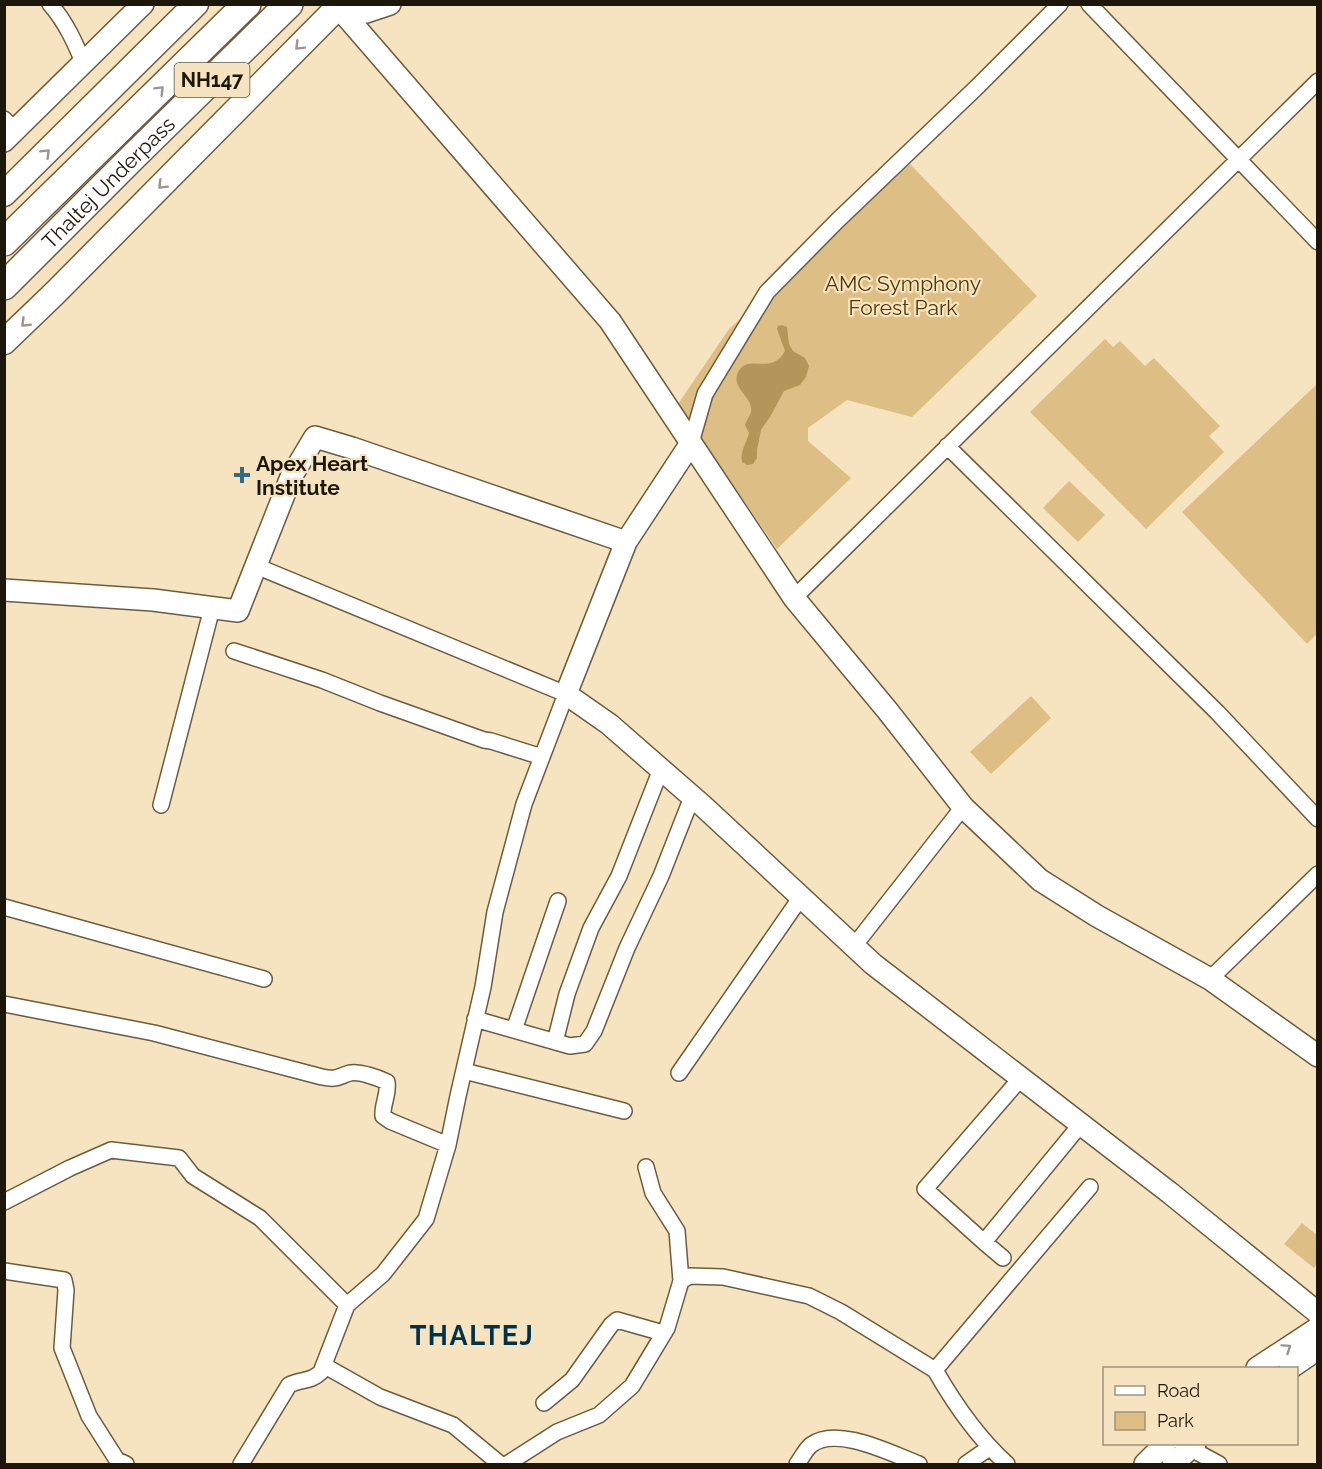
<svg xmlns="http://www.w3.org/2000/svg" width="1322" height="1469" font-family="Raleway,sans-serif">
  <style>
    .green { fill: #ddbf85 }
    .water { fill: #b5965a }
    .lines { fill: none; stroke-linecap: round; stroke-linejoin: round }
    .street-casing { stroke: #6c5c3e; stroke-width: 18 }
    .secondary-casing { stroke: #6c5c3e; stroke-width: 24 }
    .primary-casing { stroke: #6c5c3e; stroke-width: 27 }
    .highway-casing { stroke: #6c5c3e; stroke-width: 30 }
    .street { stroke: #fff; stroke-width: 15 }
    .secondary { stroke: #fff; stroke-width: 21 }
    .primary { stroke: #fff; stroke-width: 24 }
    .highway { stroke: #fff; stroke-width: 27 }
    .oneway { stroke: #999691 }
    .poi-dot { fill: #346a85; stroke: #f6e4c1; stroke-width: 2 }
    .labels { text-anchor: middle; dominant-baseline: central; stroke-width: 4.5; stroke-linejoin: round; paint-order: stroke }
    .shield { fill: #f6e4c1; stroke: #5e5441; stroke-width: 1.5 }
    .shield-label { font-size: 20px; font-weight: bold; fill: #1d160a }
    .street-label { font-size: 21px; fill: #1d160a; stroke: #f6e4c1 }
    .park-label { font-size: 21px; fill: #4f3906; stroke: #f6e4c1 }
    .poi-label { font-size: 21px; font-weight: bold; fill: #1d160a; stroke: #f6e4c1; text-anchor: start }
    .district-label { font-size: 27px; font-weight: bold; letter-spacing: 1.5px; fill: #023247; stroke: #f6e4c1 }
  </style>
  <rect width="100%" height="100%" fill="#f6e4c1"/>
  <!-- green -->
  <path class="green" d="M 910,164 L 1037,296 L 912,417 L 847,400 L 808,428 L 808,441 L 851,478 L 777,549 L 678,404 L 729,329 Z
    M 1105,339 L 1113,347 L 1120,341 L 1145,366 L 1154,358 L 1220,426 L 1209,436 L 1224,452 L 1146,529 L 1030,412 Z
    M 1317,384 L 1318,633 L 1307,644 L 1182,512 Z
    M 1069,481 L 1105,515 L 1078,542 L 1043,508 Z
    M 1031,696 L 1051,718 L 991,774 L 970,752 Z
    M 1302,1223 L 1317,1235 L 1317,1264 L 1314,1268 L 1284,1244 Z"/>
  <!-- water -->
  <path class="water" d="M 782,325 L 787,327 L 789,344 L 793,351 L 805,358 L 809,366 L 806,377 L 800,385 L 784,391 L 770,417 L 761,430 L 757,450 L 757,458 L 753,464 L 747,465 L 742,462 C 740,451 746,444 749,433 L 745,425 C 746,421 750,416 751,412 C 754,396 727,387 740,369 C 750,355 772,375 785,351 L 777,329 L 778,326 Z"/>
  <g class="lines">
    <defs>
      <path id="street" d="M 50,4 C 66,22 75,43 84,64
        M 1089,4 L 1318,242
        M 4,119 L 16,131
        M 691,443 L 705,394 L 767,292 L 837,221 L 977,87 L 1060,4
        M 947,446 L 1217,712 L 1318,819
        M 256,566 L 566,694 L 524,804 L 495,912 L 483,987 L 458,1096 L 448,1145 L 426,1219 L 383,1274 L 347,1305
        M 794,598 L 1318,81
        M 234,651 L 322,680 L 380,703 L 484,740 L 491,741 L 542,757
        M 161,805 L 212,608
        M 4,907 L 264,979
        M 854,946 L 963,807
        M 1210,979 L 1318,874
        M 4,1004 L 154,1033 L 322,1077 C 337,1080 337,1077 350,1073 C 359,1071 379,1078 387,1082 C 389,1095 382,1104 383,1116 L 390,1121 L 448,1145
        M 475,1019 L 570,1046 L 585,1044 L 594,1031 L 627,948 L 661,876 L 692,797
        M 514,1030 L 558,901
        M 555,1042 L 567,994 L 591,928 L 619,876 L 661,769
        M 464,1071 L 624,1111
        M 679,1073 L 801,897
        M 1021,1078 L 925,1189 L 984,1242 L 1081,1124
        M 4,1202 L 70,1168 L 111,1150 L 179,1158 L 193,1176 L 260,1218 L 347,1305 L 321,1372 C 311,1382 301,1379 289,1385 L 241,1464
        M 984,1242 L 1003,1258
        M 4,1271 L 64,1280 L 66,1290 L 62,1348 L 89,1416 L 117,1460 L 126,1464
        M 681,1281 L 690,1276 L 723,1277 L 809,1296 L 841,1312 L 935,1370 L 1090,1187
        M 325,1366 L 380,1397 L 453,1425 L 500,1464
        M 935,1370 C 955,1405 977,1437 1007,1464
        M 544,1403 L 572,1380 L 611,1325 L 617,1320 L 663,1333
        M 1182,1444 L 1219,1464
        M 507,1464 L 557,1432 L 599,1415 L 632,1386 L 667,1328 L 681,1281 L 677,1231 L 653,1193 L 646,1167
        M 797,1464 C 801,1459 805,1450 811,1445 C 837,1425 892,1454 919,1464
        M 966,1464 L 989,1448"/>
      <path id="secondary" d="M 338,7 L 610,321 L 794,598 L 887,710 L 963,807 L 1040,880 L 1097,916 L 1210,979 L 1318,1056
        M 338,7 L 366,12 L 390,4
        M 4,141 L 143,4
        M 626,542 L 566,694 L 609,724 L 703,806 L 873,964 L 1170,1193 L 1318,1313
        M 4,590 L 153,600 L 238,611 L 291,477 L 315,437 L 352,448 L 626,542 L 691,443
        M 1257,1368 L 1318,1328
        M 1290,1368 L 1318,1349
        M 1145,1464 L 1165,1444
        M 1173,1464 L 1195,1444"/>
      <path id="primary" d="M 4,194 L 196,4
        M 4,342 L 55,293 L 341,4"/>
      <g id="highway">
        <path d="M 4,242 L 247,4"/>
        <path id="s1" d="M 4,286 L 135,155 L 289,4"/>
      </g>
    </defs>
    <!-- street casing -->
    <use href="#street" class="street-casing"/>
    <!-- secondary casing -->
    <use href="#secondary" class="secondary-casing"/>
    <!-- primary casing -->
    <use href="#primary" class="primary-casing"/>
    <!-- highway casing -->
    <use href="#highway" class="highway-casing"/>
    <!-- street -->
    <use href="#street" class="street"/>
    <!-- secondary -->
    <use href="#secondary" class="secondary"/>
    <!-- primary -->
    <use href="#primary" class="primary"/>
    <!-- highway -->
    <use href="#highway" class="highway"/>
  </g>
  <!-- one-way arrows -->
  <defs><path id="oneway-chevron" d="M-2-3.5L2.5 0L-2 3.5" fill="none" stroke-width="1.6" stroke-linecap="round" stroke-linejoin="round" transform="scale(1.5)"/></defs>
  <g class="oneway">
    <use href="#oneway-chevron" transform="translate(299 46) rotate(135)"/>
    <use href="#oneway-chevron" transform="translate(160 90) rotate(-45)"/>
    <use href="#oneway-chevron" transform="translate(46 153) rotate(-45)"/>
    <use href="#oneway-chevron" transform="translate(162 185) rotate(135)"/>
    <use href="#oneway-chevron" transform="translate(25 323) rotate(136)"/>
    <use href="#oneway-chevron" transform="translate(1287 1348) rotate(-34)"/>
  </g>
  <!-- markers -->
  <path class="poi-dot" d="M239 466h6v6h6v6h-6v6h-6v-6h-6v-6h6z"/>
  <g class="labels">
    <!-- shield labels -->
    <rect class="shield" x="174.5" y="63" width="75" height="34" rx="4.5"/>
    <g class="shield-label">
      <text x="212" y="80">NH147</text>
    </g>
    <!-- street labels -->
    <g class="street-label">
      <text stroke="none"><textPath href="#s1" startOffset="147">Thaltej Underpass</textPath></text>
    </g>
    <!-- park labels -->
    <g class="park-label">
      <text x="903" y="283">AMC Symphony<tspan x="903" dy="24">Forest Park</tspan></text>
    </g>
    <!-- poi labels -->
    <g class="poi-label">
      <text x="256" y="463">Apex Heart<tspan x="256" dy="24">Institute</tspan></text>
    </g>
    <!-- district labels -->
    <g class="district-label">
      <text x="472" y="1335">THALTEJ</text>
    </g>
  </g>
  <!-- border -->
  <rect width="1322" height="1469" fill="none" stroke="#1d160a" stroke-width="12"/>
  <!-- legend -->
  <rect x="1103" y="1367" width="195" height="78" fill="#f6e4c1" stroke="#9f9278" stroke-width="1.5"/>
  <rect x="1115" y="1386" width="30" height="9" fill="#ffffff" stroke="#9f9278" stroke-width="1.5"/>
  <text x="1157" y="1397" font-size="18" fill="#1d160a">Road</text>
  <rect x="1115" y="1412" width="30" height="18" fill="#ddbf85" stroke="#9f9278" stroke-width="1.5"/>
  <text x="1157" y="1427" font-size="18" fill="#1d160a">Park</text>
</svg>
